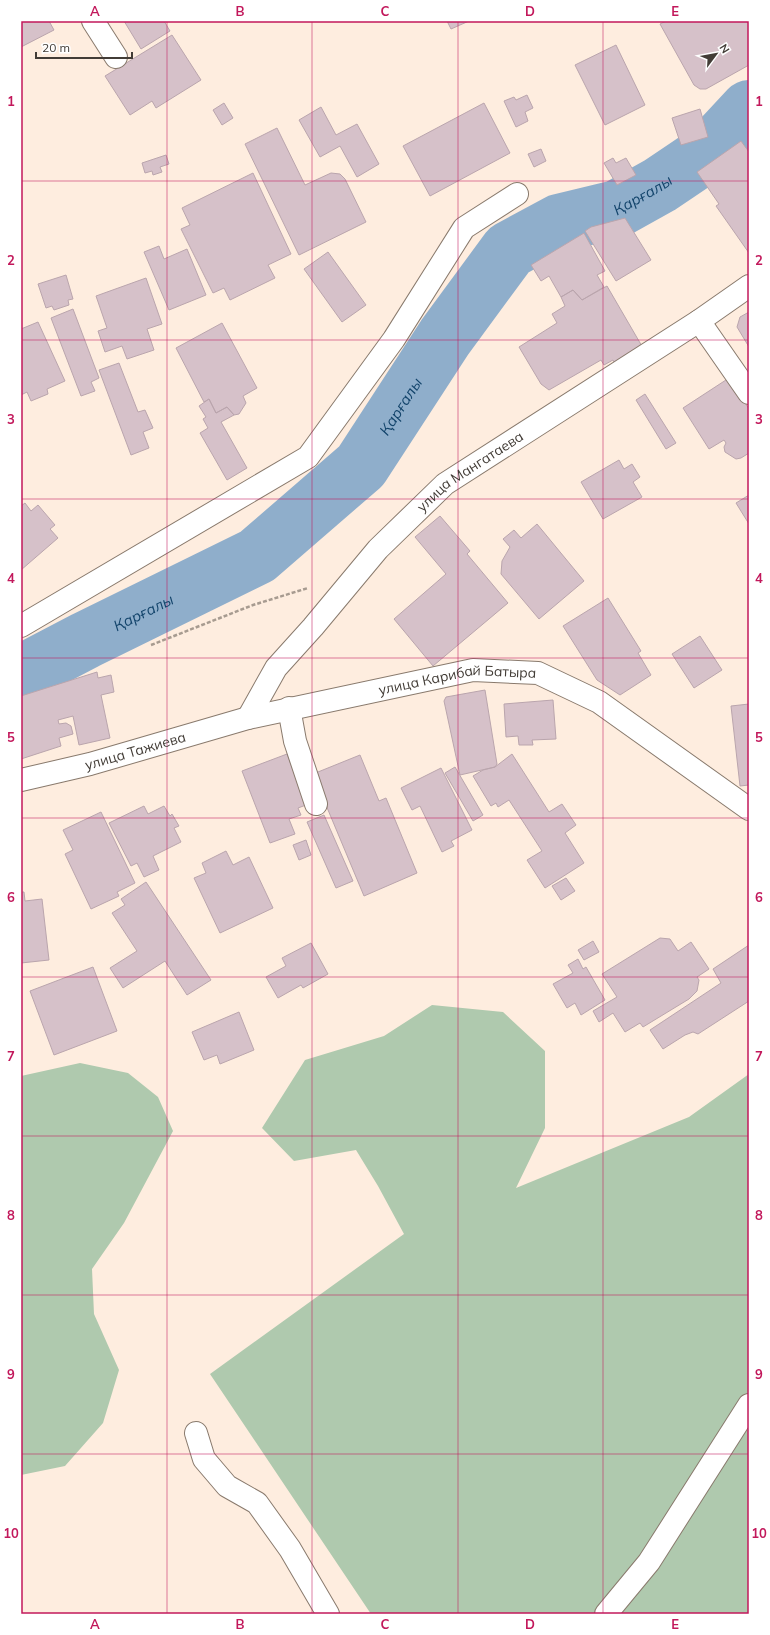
<svg xmlns="http://www.w3.org/2000/svg" width="770" height="1635" font-family="Mulish,sans-serif">
  <style>
    .green { fill: #afc9ae }
    .lines { fill: none; stroke-linecap: round; stroke-linejoin: round }
    .river { stroke: #8faecb; stroke-width: 58 }
    .building { fill: #d6c1c9; stroke: #baa5ad }
    .minor-casing { stroke: #897a6d; stroke-width: 24 }
    .path { stroke: #a79b90; stroke-width: 2.5; stroke-dasharray: 4 2; stroke-linecap: butt }
    .minor { stroke: #fff; stroke-width: 22 }
    .grid { fill: none; stroke: #c2185b; stroke-width: 1; stroke-opacity: 0.55 }
    .labels { text-anchor: middle; dominant-baseline: central; stroke-width: 3; stroke-linejoin: round; paint-order: stroke }
    .street-label { font-size: 14px; fill: #423c36; stroke: #fff }
    .water-label { font-size: 15px; font-style: italic; fill: #13446b; stroke: #fff }
    .neatline { fill: none; stroke: #c2185b; stroke-width: 1.5 }
    .grid-label { font-size: 13px; text-anchor: middle; font-weight: bold; fill: #c2185b }
  </style>
  <rect width="100%" height="100%" fill="#feeddf"/>
  <!-- green -->
  <path class="green" d="M 432,1005 L 503,1012 L 545,1051 L 545,1128 L 516,1188 L 689,1117 L 749,1074 L 749,1614 L 371,1614 L 210,1374 L 404,1234 L 378,1186 L 356,1150 L 294,1161 L 262,1128 L 305,1060 L 384,1036 Z
    M 80,1063 L 128,1073 L 158,1097 L 173,1131 L 124,1223 L 92,1269 L 94,1314 L 119,1370 L 103,1423 L 65,1466 L 21,1475 L 21,1076 Z"/>
  <g class="lines">
    <!-- river -->
    <path class="river" id="s1" d="M 21,674 L 86,640 L 257,556 L 361,466 L 445,337 L 509,250 L 559,223 L 617,209 L 660,185 L 709,152 L 749,109"/>
  </g>
  <!-- building -->
  <path class="building" d="M 21,21 L 49,21 L 54,30 L 21,47 Z
    M 124,21 L 164,21 L 170,31 L 141,49 Z
    M 447,21 L 469,21 L 451,29 Z
    M 666,21 L 749,21 L 749,65 L 706,89 L 700,89 L 694,85 L 660,24 Z
    M 172,35 L 201,80 L 156,108 L 152,101 L 130,115 L 105,76 Z
    M 616,45 L 645,105 L 605,125 L 575,65 Z
    M 527,95 L 533,108 L 525,112 L 528,121 L 516,127 L 504,101 L 514,97 L 516,100 Z
    M 224,103 L 233,118 L 222,125 L 213,110 Z
    M 484,103 L 510,153 L 430,196 L 403,146 Z
    M 321,107 L 336,135 L 357,124 L 379,164 L 357,177 L 340,146 L 320,157 L 299,120 Z
    M 700,109 L 708,137 L 681,145 L 672,118 Z
    M 277,128 L 305,185 L 331,173 L 340,174 L 345,179 L 366,222 L 299,255 L 245,144 Z
    M 741,141 L 749,152 L 749,253 L 716,206 L 719,204 L 697,172 Z
    M 541,149 L 546,161 L 534,167 L 528,154 Z
    M 166,155 L 169,164 L 160,167 L 162,172 L 153,175 L 152,171 L 145,173 L 142,163 Z
    M 613,158 L 616,163 L 626,158 L 636,175 L 617,185 L 604,163 Z
    M 253,173 L 291,254 L 268,265 L 275,278 L 230,300 L 224,288 L 213,293 L 181,229 L 190,225 L 182,208 Z
    M 625,218 L 651,260 L 616,281 L 585,231 L 591,227 Z
    M 584,233 L 605,271 L 597,275 L 604,287 L 582,300 L 573,290 L 561,297 L 549,276 L 541,281 L 531,265 Z
    M 159,246 L 164,259 L 187,249 L 206,295 L 169,310 L 144,252 Z
    M 328,252 L 366,305 L 342,322 L 304,269 Z
    M 66,275 L 73,299 L 68,300 L 69,305 L 54,310 L 52,306 L 46,308 L 38,284 Z
    M 146,278 L 162,324 L 147,329 L 154,350 L 127,359 L 122,346 L 105,352 L 98,331 L 107,328 L 96,296 Z
    M 607,286 L 643,348 L 615,364 L 613,360 L 604,365 L 601,360 L 549,390 L 541,384 L 519,347 L 557,323 L 552,314 L 565,306 L 561,297 L 573,290 L 582,300 Z
    M 73,309 L 99,378 L 91,382 L 95,391 L 81,396 L 51,318 Z
    M 749,312 L 749,347 L 737,327 L 740,317 Z
    M 38,322 L 65,381 L 47,389 L 48,394 L 31,401 L 27,392 L 21,395 L 21,329 Z
    M 222,323 L 257,388 L 243,396 L 246,403 L 239,414 L 234,415 L 227,407 L 216,413 L 209,399 L 204,402 L 176,348 Z
    M 119,363 L 138,412 L 145,410 L 153,428 L 143,432 L 149,448 L 131,455 L 99,370 Z
    M 729,378 L 749,409 L 749,453 L 741,458 L 736,459 L 725,452 L 724,447 L 726,443 L 724,440 L 709,449 L 683,408 Z
    M 645,394 L 676,443 L 666,449 L 636,400 Z
    M 209,399 L 216,413 L 227,407 L 234,415 L 221,422 L 247,468 L 227,480 L 200,433 L 208,428 L 203,419 L 206,417 L 199,406 Z
    M 619,460 L 624,469 L 632,464 L 640,477 L 633,482 L 642,497 L 603,519 L 581,482 Z
    M 749,495 L 749,524 L 736,503 Z
    M 25,503 L 31,511 L 38,505 L 55,525 L 50,529 L 58,538 L 21,570 L 21,506 Z
    M 440,516 L 470,551 L 467,554 L 508,603 L 433,666 L 394,619 L 446,574 L 415,537 Z
    M 537,524 L 584,581 L 539,619 L 501,574 L 502,561 L 510,547 L 503,539 L 514,530 L 521,538 Z
    M 608,598 L 641,651 L 638,653 L 651,675 L 620,695 L 597,680 L 563,626 Z
    M 700,636 L 722,670 L 694,688 L 672,654 Z
    M 97,672 L 98,678 L 111,675 L 114,692 L 101,695 L 110,738 L 79,745 L 73,716 L 58,720 L 59,724 L 66,723 L 71,726 L 73,734 L 59,738 L 61,746 L 21,759 L 21,696 Z
    M 485,690 L 497,764 L 495,767 L 460,775 L 444,701 L 446,697 Z
    M 553,700 L 556,739 L 532,740 L 533,745 L 519,745 L 518,736 L 506,737 L 504,704 Z
    M 749,704 L 749,785 L 740,786 L 731,706 Z
    M 287,754 L 306,805 L 298,808 L 301,815 L 289,819 L 295,834 L 270,843 L 242,771 Z
    M 512,754 L 549,812 L 562,804 L 576,825 L 565,833 L 584,863 L 545,888 L 527,860 L 542,851 L 509,800 L 498,807 L 496,803 L 491,806 L 473,776 L 483,770 L 495,767 Z
    M 360,755 L 379,801 L 386,798 L 417,873 L 364,896 L 313,774 Z
    M 455,767 L 483,815 L 473,821 L 445,773 Z
    M 441,768 L 472,830 L 451,841 L 454,846 L 442,852 L 420,806 L 412,810 L 401,788 Z
    M 144,806 L 148,814 L 164,806 L 170,816 L 172,814 L 179,826 L 174,828 L 181,842 L 153,856 L 159,870 L 144,877 L 137,863 L 131,866 L 109,823 Z
    M 101,812 L 135,883 L 117,892 L 119,896 L 91,909 L 65,854 L 73,850 L 63,830 Z
    M 324,815 L 353,881 L 336,888 L 307,822 Z
    M 306,840 L 311,855 L 299,860 L 293,845 Z
    M 226,851 L 233,865 L 249,857 L 273,908 L 220,933 L 194,878 L 206,873 L 202,863 Z
    M 566,878 L 575,891 L 561,900 L 552,886 Z
    M 146,882 L 211,980 L 187,995 L 165,961 L 123,988 L 110,968 L 137,951 L 112,913 L 125,905 L 121,899 Z
    M 21,892 L 24,892 L 25,901 L 42,899 L 49,960 L 21,963 Z
    M 660,938 L 670,939 L 678,951 L 691,942 L 709,969 L 697,977 L 699,980 L 697,991 L 689,999 L 643,1027 L 640,1023 L 625,1032 L 613,1013 L 599,1022 L 593,1011 L 617,997 L 602,974 Z
    M 593,941 L 599,952 L 584,960 L 578,950 Z
    M 311,943 L 328,974 L 303,988 L 301,985 L 278,998 L 266,977 L 286,966 L 282,958 Z
    M 749,945 L 749,1001 L 698,1034 L 693,1032 L 685,1035 L 663,1049 L 650,1030 L 721,983 L 713,969 Z
    M 578,959 L 583,969 L 586,967 L 605,1000 L 581,1015 L 575,1003 L 567,1008 L 553,984 L 573,973 L 568,965 Z
    M 93,967 L 117,1031 L 54,1055 L 30,991 Z
    M 239,1012 L 254,1050 L 220,1064 L 217,1055 L 204,1060 L 192,1032 Z"/>
  <g class="lines">
    <defs>
      <g id="minor">
        <path d="M 93,21 L 116,57"/>
        <path d="M 699,321 L 749,393"/>
        <path d="M 21,626 L 308,457 L 394,339 L 464,228 L 517,194"/>
        <path d="M 289,708 L 295,741 L 316,804"/>
        <path id="s2" d="M 248,718 L 276,668 L 313,627 L 378,549 L 445,484 L 699,321 L 749,286"/>
        <path id="s3" d="M 21,780 L 90,764 L 248,718 L 473,670 L 538,673 L 599,702 L 749,809"/>
        <path d="M 196,1433 L 204,1459 L 227,1486 L 257,1503 L 290,1549 L 328,1614"/>
        <path d="M 606,1614 L 649,1562 L 749,1405"/>
      </g>
    </defs>
    <!-- minor casing -->
    <use href="#minor" class="minor-casing"/>
    <!-- path -->
    <path class="path" d="M 151,645 L 253,605 L 308,588"/>
    <!-- minor -->
    <use href="#minor" class="minor"/>
  </g>
  <!-- grid -->
  <path class="grid" d="M 167,21 L 167,1614M 312,21 L 312,1614M 458,21 L 458,1614M 603,21 L 603,1614M 21,181 L 749,181M 21,340 L 749,340M 21,499 L 749,499M 21,658 L 749,658M 21,818 L 749,818M 21,977 L 749,977M 21,1136 L 749,1136M 21,1295 L 749,1295M 21,1454 L 749,1454"/>
  <g class="labels">
    <!-- street labels -->
    <g class="street-label">
      <text stroke="none"><textPath href="#s2" startOffset="335">улица Мангатаева</textPath></text>
      <text stroke="none"><textPath href="#s3" startOffset="449">улица Карибай Батыра</textPath></text>
      <text stroke="none"><textPath href="#s3" startOffset="118">улица Тажиева</textPath></text>
    </g>
    <!-- water labels -->
    <g class="water-label">
      <text stroke="none"><textPath href="#s1" startOffset="809">Қарғалы</textPath></text>
      <text stroke="none"><textPath href="#s1" startOffset="473">Қарғалы</textPath></text>
      <text stroke="none"><textPath href="#s1" startOffset="137">Қарғалы</textPath></text>
    </g>
  </g>
  <!-- border -->
  <rect width="770" height="1635" fill="none" stroke="#ffffff" stroke-width="44"/>
  <!-- north arrow -->
  <g transform="translate(716 54) rotate(58)" stroke="#ffffff" stroke-width="3" paint-order="stroke">
  <path d="M0-3L7 15L0 10L-7 15Z" fill="#423c36"/>
  <text y="-6" font-size="11" font-weight="bold" text-anchor="middle" fill="#423c36">N</text>
  </g>
  <!-- scale -->
  <path d="M36 52v6h96v-6" fill="none" stroke="#423c36" stroke-width="2"/>
  <text x="42" y="52" font-size="12" fill="#423c36" stroke="#ffffff" stroke-width="3" paint-order="stroke">20 m</text>
  <rect x="22" y="22" width="726" height="1591" class="neatline"/>
  <g class="grid-label">
    <text x="95" y="16">A</text>
    <text x="240" y="16">B</text>
    <text x="385" y="16">C</text>
    <text x="530" y="16">D</text>
    <text x="675" y="16">E</text>
    <text x="11" y="106">1</text>
    <text x="759" y="106">1</text>
    <text x="11" y="265">2</text>
    <text x="759" y="265">2</text>
    <text x="11" y="424">3</text>
    <text x="759" y="424">3</text>
    <text x="11" y="583">4</text>
    <text x="759" y="583">4</text>
    <text x="11" y="742">5</text>
    <text x="759" y="742">5</text>
    <text x="11" y="902">6</text>
    <text x="759" y="902">6</text>
    <text x="11" y="1061">7</text>
    <text x="759" y="1061">7</text>
    <text x="11" y="1220">8</text>
    <text x="759" y="1220">8</text>
    <text x="11" y="1379">9</text>
    <text x="759" y="1379">9</text>
    <text x="11" y="1538">10</text>
    <text x="759" y="1538">10</text>
    <text x="95" y="1629">A</text>
    <text x="240" y="1629">B</text>
    <text x="385" y="1629">C</text>
    <text x="530" y="1629">D</text>
    <text x="675" y="1629">E</text>
  </g>
</svg>
